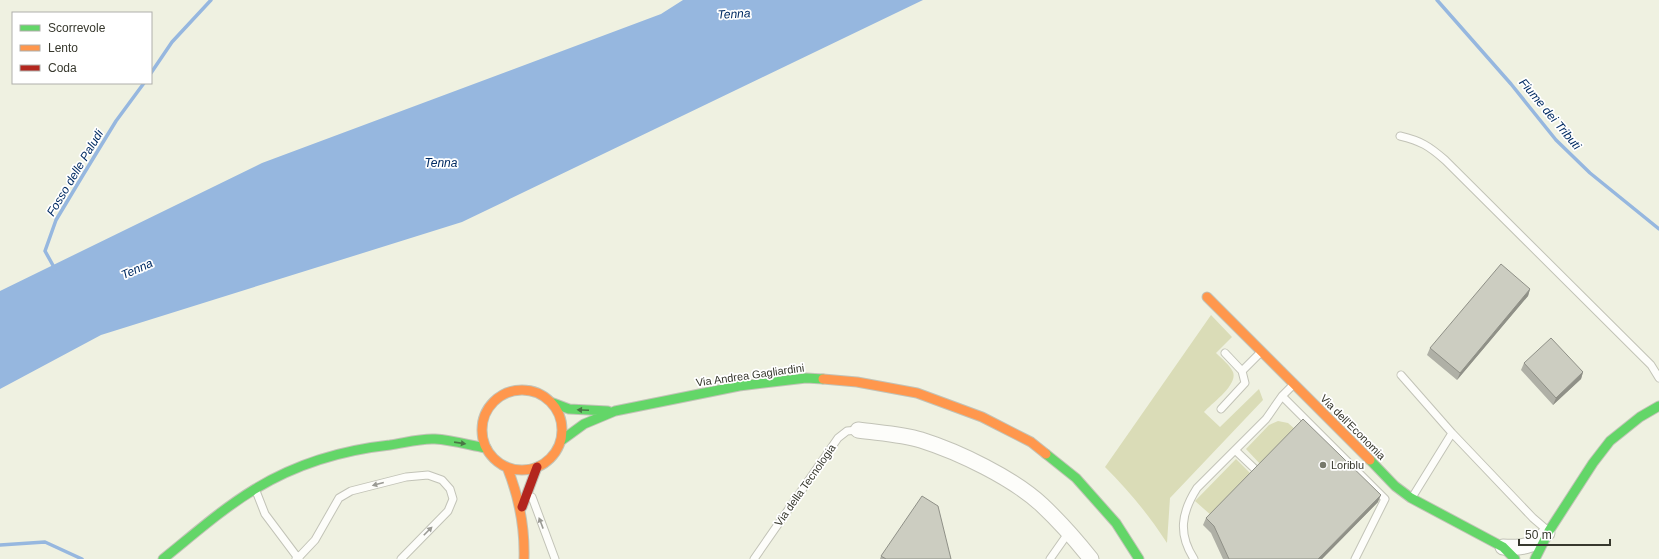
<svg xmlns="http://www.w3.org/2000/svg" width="1659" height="559" font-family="Arial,sans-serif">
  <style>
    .green { fill: #dadcb7 }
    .water { fill: #96b7df }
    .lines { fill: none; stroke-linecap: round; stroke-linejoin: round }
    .stream { stroke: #96b7df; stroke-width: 3.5 }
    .lane-casing { stroke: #c2c3b7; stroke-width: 9 }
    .street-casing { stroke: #c2c3b7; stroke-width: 17 }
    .fast-casing { stroke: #c2c3b7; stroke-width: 11 }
    .slow-casing { stroke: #c2c3b7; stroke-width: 11 }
    .jam-casing { stroke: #c2c3b7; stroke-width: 11 }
    .lane { stroke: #fdfdfa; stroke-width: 7 }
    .street { stroke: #fdfdfa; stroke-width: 15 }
    .fast { stroke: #63d668; stroke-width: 9 }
    .slow { stroke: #ff974d; stroke-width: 9 }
    .jam { stroke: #b3261e; stroke-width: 9 }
    .wall { fill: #afb0a6 }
    .shaded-wall { fill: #8f9087 }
    .building { fill: #cccdc1; stroke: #8f9087 }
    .oneway { fill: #497745 }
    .oneway2 { fill: #9a9a94 }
    .poi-dot { fill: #77796c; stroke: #fff; stroke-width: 1.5 }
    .labels { text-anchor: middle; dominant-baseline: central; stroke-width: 3.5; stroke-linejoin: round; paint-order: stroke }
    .street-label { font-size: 11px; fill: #37382d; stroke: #fff }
    .poi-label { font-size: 11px; fill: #37382d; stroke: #fff; text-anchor: start }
    .water-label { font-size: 12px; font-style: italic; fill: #002b63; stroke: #fff }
  </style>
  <rect width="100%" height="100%" fill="#eff1e1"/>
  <!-- green -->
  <path class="green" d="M 1211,315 L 1232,337 L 1216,353 C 1222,359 1230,365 1233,372 C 1238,385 1212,403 1204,412 L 1220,427 L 1259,389 L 1263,400 L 1170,498 L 1167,543 C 1149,515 1129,491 1105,467 Z
    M 1278,421 L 1288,423 L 1296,430 L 1262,466 L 1246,449 L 1269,425 Z
    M 1236,459 L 1252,475 L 1212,516 L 1195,501 Z"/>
  <!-- water -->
  <path class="water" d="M 683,0 L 923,0 L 462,222 L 101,335 L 0,389 L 0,291 L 262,163 L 661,14 Z"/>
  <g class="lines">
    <!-- stream -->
    <path class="stream" d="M 1437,0 L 1511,84 L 1556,140 L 1590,173 L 1659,229
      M 151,73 L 172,42 L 211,0
      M 55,269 L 45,251 L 56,220 L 83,175 L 116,121 L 144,83
      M 0,545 L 45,542 L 82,559"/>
    <defs>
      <path id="lane" d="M 1400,136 C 1421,141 1429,146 1445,160 L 1651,365 L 1659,378
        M 1242,371 L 1260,353
        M 1401,375 L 1452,433 L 1533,518 L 1547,530
        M 1282,396 L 1385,499 L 1355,559
        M 1221,409 L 1245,383 L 1242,371 L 1225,353
        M 1235,450 L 1257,471
        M 256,491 L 265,514 L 298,558 L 296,559
        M 1413,496 L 1452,433
        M 532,497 L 555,559
        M 299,559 L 298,558 L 315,540 L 339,498 L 351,491 L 406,477 L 428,475 L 442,480 L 450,489 L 453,499 L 448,511 L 401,559
        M 754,559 L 838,438 L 847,431 L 858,430
        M 1050,559 L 1069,532
        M 1194,559 C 1178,534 1181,513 1197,488 L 1266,419 L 1282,396 L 1293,385"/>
      <path id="street" d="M 858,430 C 879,433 901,434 921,440 C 959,452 1013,478 1042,505 C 1060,522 1076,540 1091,559
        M 1503,547 C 1523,548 1531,547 1547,533"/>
      <path id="fast" d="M 553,403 L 569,409 L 608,411
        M 562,440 L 584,424 L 615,411 L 739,386 L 806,378 L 823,379
        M 1046,454 L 1076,478 L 1116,523 L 1139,559
        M 1370,460 L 1395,486 L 1411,498 L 1503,547 L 1515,559
        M 163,559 C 193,535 222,509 255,489 C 296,464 343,450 390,445 C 404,443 421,438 435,439 C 452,440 469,445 486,448
        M 1535,559 L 1549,531 L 1593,463 L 1610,441 L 1640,417 L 1659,406"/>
      <path id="slow" d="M 1207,297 L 1370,460
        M 823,379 L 857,382 L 917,393 L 982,417 L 1031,442 L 1046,454
        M482 430a40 40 0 1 1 80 0a40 40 0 1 1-80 0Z
        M 507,467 C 519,497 525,526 524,559"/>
      <path id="jam" d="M 522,507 L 537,467"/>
    </defs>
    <!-- lane casing -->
    <use href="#lane" class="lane-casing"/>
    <!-- street casing -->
    <use href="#street" class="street-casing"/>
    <!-- fast casing -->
    <use href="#fast" class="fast-casing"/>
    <!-- slow casing -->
    <use href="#slow" class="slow-casing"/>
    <!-- jam casing -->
    <use href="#jam" class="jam-casing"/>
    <!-- lane -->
    <use href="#lane" class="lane"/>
    <!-- street -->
    <use href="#street" class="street"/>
    <!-- fast -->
    <use href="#fast" class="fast"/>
    <!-- slow -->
    <use href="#slow" class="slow"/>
    <!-- jam -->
    <use href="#jam" class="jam"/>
  </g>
  <!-- wall -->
  <path class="wall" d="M 1530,289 L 1528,296 L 1457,380 L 1427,355 L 1430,348 Z
    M 1524,363 L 1583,372 L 1581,379 L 1553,405 L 1521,370 Z
    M 1378,502 L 1322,559 L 1223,559 L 1211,533 L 1203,525 L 1206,518 Z
    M 881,556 L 951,559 L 880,559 Z"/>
  <!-- shaded-wall -->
  <path class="shaded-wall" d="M 1530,289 L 1528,296 L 1457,380 L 1460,373 Z
    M 1583,372 L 1581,379 L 1553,405 L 1556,398 Z
    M 1381,495 L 1378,502 L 1322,559 L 1318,559 Z"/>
  <!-- building -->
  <path class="building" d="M 1501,264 L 1530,289 L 1460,373 L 1430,348 Z
    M 1551,338 L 1583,372 L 1556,398 L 1524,363 Z
    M 1303,419 L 1381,495 L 1318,559 L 1229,559 L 1214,526 L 1206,518 Z
    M 922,496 L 938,506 L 951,559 L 886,559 L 881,556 Z"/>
  <!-- one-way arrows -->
  <defs><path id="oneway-solid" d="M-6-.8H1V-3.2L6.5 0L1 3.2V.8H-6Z"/></defs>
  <g class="oneway">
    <use href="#oneway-solid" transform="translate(583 410) rotate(-177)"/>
    <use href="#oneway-solid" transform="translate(460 443) rotate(8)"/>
  </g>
  <g class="oneway2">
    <use href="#oneway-solid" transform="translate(378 484) rotate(165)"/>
    <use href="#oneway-solid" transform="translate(541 523) rotate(-111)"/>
    <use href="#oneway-solid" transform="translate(428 531) rotate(-45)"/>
  </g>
  <!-- markers -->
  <circle class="poi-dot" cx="1323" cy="465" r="4"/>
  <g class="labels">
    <!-- street labels -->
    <g class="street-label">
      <text transform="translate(750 375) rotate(-8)">Via Andrea Gagliardini</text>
      <text transform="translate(1353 427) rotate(45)">Via dell'Economia</text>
      <text transform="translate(805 485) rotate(-55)">Via della Tecnologia</text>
    </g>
    <!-- poi labels -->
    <g class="poi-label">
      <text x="1331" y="465">Loriblu</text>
    </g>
    <!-- water labels -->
    <g class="water-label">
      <text transform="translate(734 14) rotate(-3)">Tenna</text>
      <text transform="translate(1550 114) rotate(50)">Fiume dei Tributi</text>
      <text x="441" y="163">Tenna</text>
      <text transform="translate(75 173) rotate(-59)">Fosso delle Paludi</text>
      <text transform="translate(137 269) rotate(-24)">Tenna</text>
    </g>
  </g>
  <!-- legend -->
  <rect x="12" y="12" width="140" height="72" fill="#ffffff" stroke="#afafab"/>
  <rect x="20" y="25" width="20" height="6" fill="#63d668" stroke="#afafab"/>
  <text x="48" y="32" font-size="12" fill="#37382d">Scorrevole</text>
  <rect x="20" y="45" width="20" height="6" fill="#ff974d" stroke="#afafab"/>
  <text x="48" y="52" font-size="12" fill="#37382d">Lento</text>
  <rect x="20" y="65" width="20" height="6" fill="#b3261e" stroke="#afafab"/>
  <text x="48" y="72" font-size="12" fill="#37382d">Coda</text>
  <!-- scale -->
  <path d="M1519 539v6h91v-6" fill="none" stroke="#37382d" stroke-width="2"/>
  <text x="1525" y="539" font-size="12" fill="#37382d" stroke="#ffffff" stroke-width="3" paint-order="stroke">50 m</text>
</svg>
